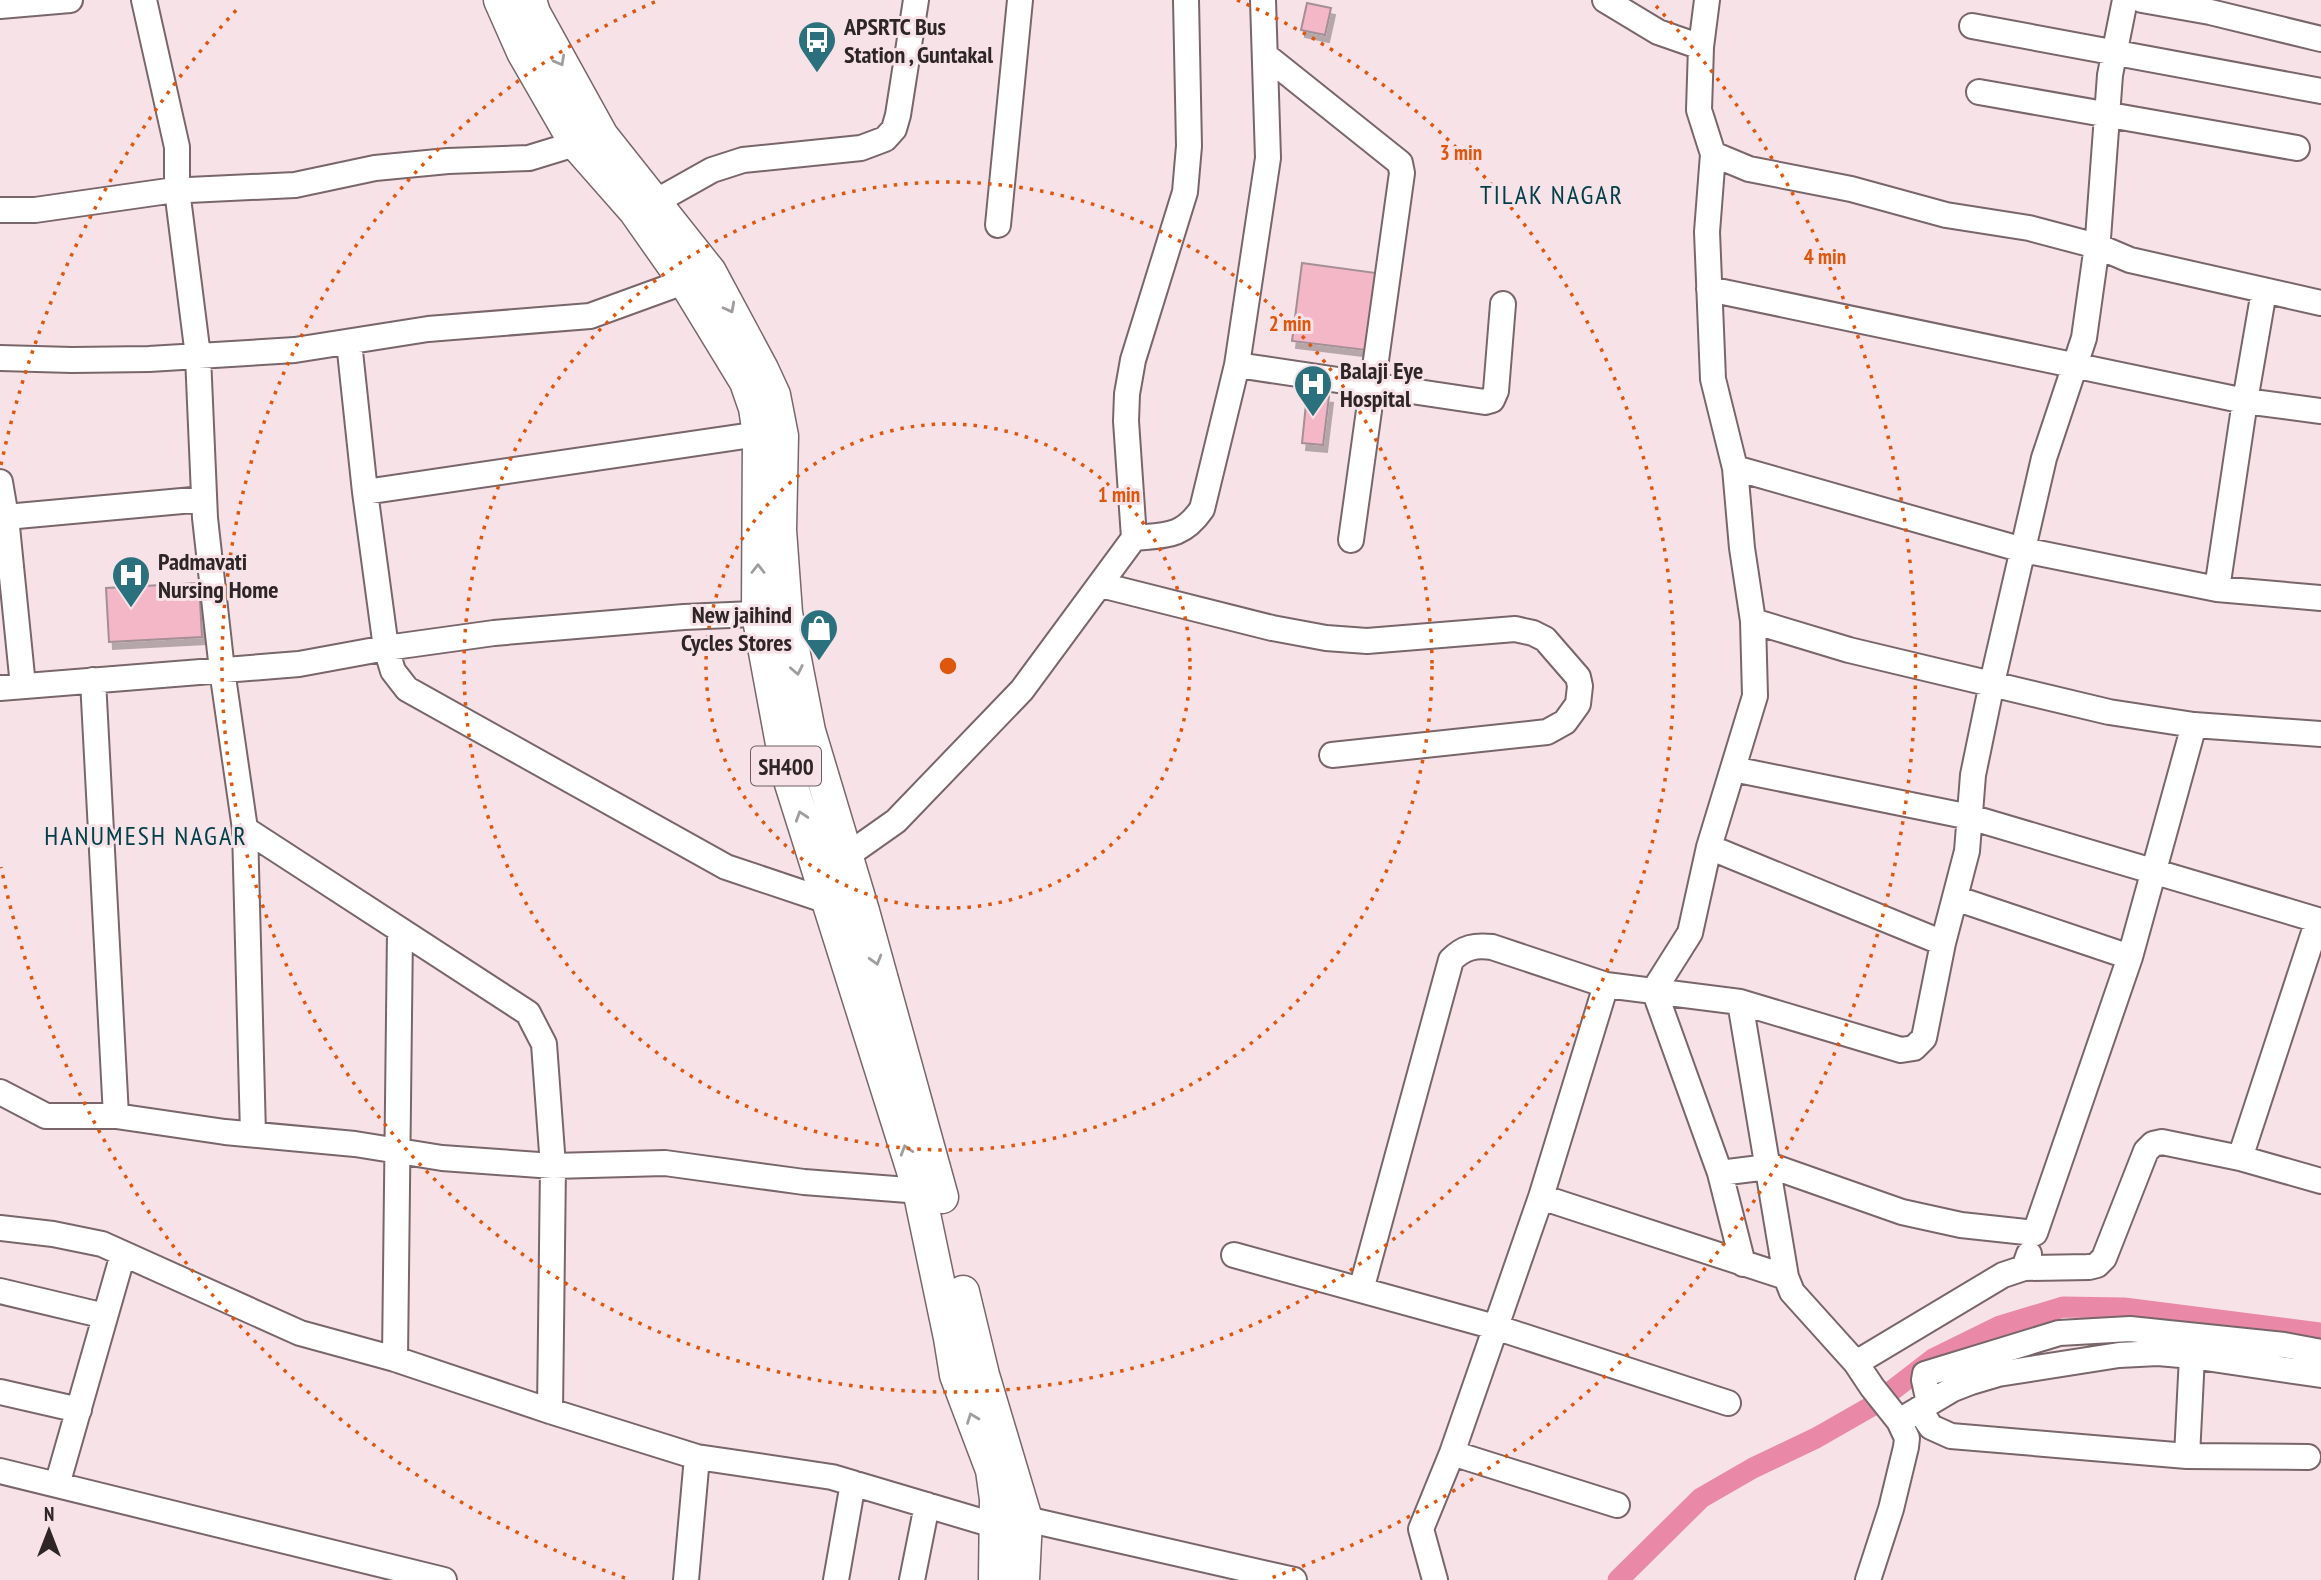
<svg xmlns="http://www.w3.org/2000/svg" width="2321" height="1580" font-family="'PT Sans Narrow',sans-serif">
  <style>
    .lines { fill: none; stroke-linecap: round; stroke-linejoin: round }
    .canal { stroke: #e989a7; stroke-width: 21 }
    .building { fill: #f3b7c8; stroke: #a38f95; stroke-width: 2; filter: url(#shadow) }
    .minor-casing { stroke: #78666a; stroke-width: 28 }
    .major-casing { stroke: #78666a; stroke-width: 35 }
    .minor { stroke: #fff; stroke-width: 24 }
    .major { stroke: #fff; stroke-width: 32 }
    .oneway { stroke: #a09d9e }
    .ring { fill: none; stroke: #df560d; stroke-width: 3.5; stroke-dasharray: 3.5 7 }
    .labels { text-anchor: middle; dominant-baseline: central; stroke-width: 6; stroke-linejoin: round; paint-order: stroke }
    .shield { fill: #f7e2e7; stroke: #6a5e61; stroke-width: 2 }
    .shield-label { font-size: 23px; font-weight: bold; fill: #2d2527 }
    .poi-label { font-size: 24px; font-weight: bold; fill: #2d2527; stroke: #f7e2e7; text-anchor: start }
    .neighbourhood-label { font-size: 26px; letter-spacing: 2px; fill: #004049; stroke: #f7e2e7 }
    .centre { fill: #df560d; stroke: #f7e2e7; stroke-width: 3.5 }
    .ring-label { font-size: 21px; text-anchor: middle; font-weight: bold; fill: #df560d; stroke: #f7e2e7; stroke-width: 6; stroke-linejoin: round; paint-order: stroke }
  </style>
  <defs>
    <filter id="shadow"><feDropShadow dx="4" dy="7" stdDeviation="0" flood-color="#0004"/></filter>
  </defs>
  <rect width="100%" height="100%" fill="#f7e2e7"/>
  <g class="lines">
    <!-- canal -->
    <path class="canal" d="M 1618,1580 L 1701,1498 L 1753,1468 L 1816,1438 L 1872,1406 L 1933,1359 L 2000,1326 L 2063,1307 L 2124,1308 L 2321,1333"/>
  </g>
  <!-- building -->
  <path class="building" d="M 1307,3 L 1331,8 L 1325,35 L 1301,30 Z
    M 1302,263 L 1376,273 L 1366,350 L 1292,341 Z
    M 1307,394 L 1329,396 L 1323,445 L 1302,443 Z
    M 199,583 L 202,637 L 109,642 L 106,588 Z"/>
  <g class="lines">
    <defs>
      <path id="minor" d="M 144,0 L 177,147 L 177,190 L 198,356 L 205,518 L 222,670 L 245,829 L 528,1013 L 544,1044 L 553,1166 L 550,1411
        M 1605,0 L 1658,32 L 1701,47 L 1699,110 L 1713,154 L 1707,232 L 1713,379 L 1735,468 L 1742,548 L 1753,621 L 1755,696 L 1709,847 L 1690,933 L 1654,990 L 1720,1173 L 1743,1264
        M 2142,0 L 2210,12 L 2321,39
        M 0,6 L 70,0
        M 1972,26 L 2321,91
        M 1701,47 L 1707,0
        M 1266,56 L 1400,163 L 1402,173 L 1351,540
        M 1979,92 L 2297,148
        M 1713,154 L 1749,169 L 1851,189 L 1946,215 L 2029,228 L 2097,246 L 2130,260 L 2321,303
        M 639,209 L 655,202 L 712,170 L 743,160 L 861,148 L 885,139 L 894,129 L 898,115 L 916,0
        M 0,210 L 35,210 L 168,191 L 295,185 L 375,168 L 448,161 L 529,158 L 591,139
        M 998,225 L 1020,0
        M 1709,289 L 2245,401 L 2321,411
        M 349,342 L 365,492 L 386,648 L 393,671 L 407,689 L 726,867 L 842,906
        M 0,358 L 72,360 L 149,359 L 295,350 L 428,329 L 590,316 L 700,276
        M 1237,365 L 1485,402 L 1492,400 L 1496,391 L 1503,304
        M 1735,468 L 2023,550 L 2217,589 L 2321,598
        M 0,482 L 6,517 L 23,686
        M 365,492 L 759,434
        M 6,517 L 204,499
        M 1134,538 L 1126,421 L 1127,394 L 1133,360 L 1185,192 L 1189,146 L 1186,0
        M 1101,585 L 1272,628 L 1326,638 L 1367,641 L 1515,629 L 1533,633 L 1545,639 L 1578,677 L 1580,686 L 1578,704 L 1565,722 L 1547,732 L 1332,755
        M 2217,589 L 2245,401 L 2264,291
        M 1753,621 L 1849,650 L 2109,712 L 2194,725 L 2321,734
        M 93,680 L 116,1116
        M 0,688 L 299,664 L 386,648 L 494,633 L 684,617 L 775,613
        M 1733,769 L 1970,817 L 2321,921
        M 245,829 L 253,1134
        M 1709,847 L 1943,943
        M 831,863 L 845,857 L 896,821 L 1022,690 L 1134,538 C 1165,535 1182,538 1202,509 L 1237,365 L 1268,158 L 1263,0
        M 1955,898 L 2130,957
        M 1740,1002 L 1786,1277 L 1792,1292 L 1856,1363 L 1872,1387 L 1899,1421 L 1953,1389 L 1971,1382 L 1998,1374 L 2119,1355 L 2158,1353 L 2192,1356 L 2321,1375
        M 0,1092 L 46,1116 L 116,1116 L 225,1132 L 355,1144 L 442,1158 L 553,1166 L 665,1163 L 804,1182 L 934,1192
        M 2240,1158 L 2318,920
        M 1720,1173 L 1768,1167 L 1777,1168 L 1902,1212 L 1961,1225 L 2035,1233 L 2130,957 L 2194,725
        M 1541,1197 L 1786,1277
        M 0,1228 L 53,1234 L 102,1244 L 300,1333 L 395,1359 L 550,1411 L 697,1457 L 832,1477 L 997,1526
        M 1234,1255 L 1495,1327 L 1728,1403
        M 2024,1268 L 2089,1267 L 2097,1265 L 2104,1258 L 2146,1151 L 2153,1144 L 2162,1142 L 2240,1158 L 2321,1181
        M 1361,1290 L 1451,960 C 1464,947 1475,945 1492,947 L 1606,985
        M 0,1291 L 105,1316
        M 395,1359 L 400,931
        M 1856,1363 L 2003,1275 L 2024,1268 L 2029,1254
        M 0,1392 L 79,1410
        M 1929,1403 L 1924,1380 L 1925,1374 L 2059,1333 L 2130,1329 L 2284,1345 L 2321,1352
        M 1919,1409 L 1931,1427 L 1951,1436 L 2187,1456 L 2308,1457
        M 1452,1453 L 1617,1505
        M 2187,1456 L 2192,1356
        M 0,1471 L 444,1580
        M 57,1485 L 123,1254
        M 1026,1519 L 1294,1580
        M 686,1580 L 697,1457
        M 836,1580 L 853,1483
        M 912,1580 L 927,1505
        M 1435,1580 L 1421,1529 L 1452,1453 L 1541,1197 L 1606,985 L 1740,1002 L 1901,1050 L 1914,1048 L 1924,1038 L 1943,943 L 1967,851 L 1973,775 L 1992,683 L 2044,458 L 2084,338 L 2098,238 L 2110,75 L 2125,0
        M 1868,1580 L 1891,1509 L 1906,1447 L 1907,1438 L 1899,1421"/>
      <path id="major" d="M 500,0 L 523,52 L 576,144 L 635,211 L 685,282 L 746,382 L 755,408 L 759,434 L 758,614 L 787,771 L 919,1190 L 950,1338 L 956,1375 L 992,1470 L 996,1499 L 995,1580
        M 530,0 L 534,13 L 602,136 L 710,272 L 762,369 L 774,395 L 782,436 L 780,530 L 786,613 L 809,731 L 863,911 L 942,1197
        M 963,1292 L 983,1375 L 1026,1519 L 1023,1580"/>
    </defs>
    <!-- minor casing -->
    <use href="#minor" class="minor-casing"/>
    <!-- major casing -->
    <use href="#major" class="major-casing"/>
    <!-- minor -->
    <use href="#minor" class="minor"/>
    <!-- major -->
    <use href="#major" class="major"/>
  </g>
  <!-- one-way arrows -->
  <defs><path id="oneway-chevron" d="M-2-3.5L2.5 0L-2 3.5" fill="none" stroke-width="1.6" stroke-linecap="round" stroke-linejoin="round" transform="scale(1.75)"/></defs>
  <g class="oneway">
    <use href="#oneway-chevron" transform="translate(560 61) rotate(61)"/>
    <use href="#oneway-chevron" transform="translate(730 308) rotate(62)"/>
    <use href="#oneway-chevron" transform="translate(758 569) rotate(-90)"/>
    <use href="#oneway-chevron" transform="translate(797 670) rotate(79)"/>
    <use href="#oneway-chevron" transform="translate(801 816) rotate(-108)"/>
    <use href="#oneway-chevron" transform="translate(876 960) rotate(74)"/>
    <use href="#oneway-chevron" transform="translate(906 1150) rotate(-107)"/>
    <use href="#oneway-chevron" transform="translate(972 1418) rotate(-111)"/>
  </g>
  <!-- distance rings -->
  <g class="ring">
    <circle cx="948" cy="666" r="242"/>
    <circle cx="948" cy="666" r="484"/>
    <path d="M1237 0A726 726 0 1 1 659 0"/>
    <path d="M625 1578A968 968 0 0 1 1 867M1 465A968 968 0 0 1 240 6M1656 6A968 968 0 0 1 1271 1578"/>
  </g>
  <!-- icons -->
  <defs>
    <symbol id="bus-pin" viewBox="-11 -11 22 30"><path d="M0 17L-7.5 6A9.5 9.5 0 1 1 7.5 6Z" fill="#2a717d" stroke="#f7e2e7"/><path d="M-5-6H5V4H4V6H2V4H-2V6H-4V4H-5ZM-3.5-4V0h7V-4ZM-3.5 1.2v1.5H-2V1.2ZM2 1.2v1.5H3.5V1.2Z" fill="#fff"/></symbol>
    <symbol id="hospital-pin" viewBox="-11 -11 22 30"><path d="M0 17L-7.5 6A9.5 9.5 0 1 1 7.5 6Z" fill="#2a717d" stroke="#f7e2e7"/><path d="M-5-5h3v3.5h4V-5h3V5h-3V1.5h-4V5h-3Z" fill="#fff"/></symbol>
    <symbol id="shop-pin" viewBox="-11 -11 22 30"><path d="M0 17L-7.5 6A9.5 9.5 0 1 1 7.5 6Z" fill="#2a717d" stroke="#f7e2e7"/><path d="M-5-2.5h2.3a2.7 3.5 0 0 1 5.4 0H5L5.5 6h-11ZM-1.5-2.5h3a1.5 2.3 0 0 0-3 0Z" fill="#fff"/></symbol>
  </defs>
  <g fill-rule="evenodd">
    <use href="#bus-pin" x="795" y="18" width="44" height="60"/>
    <use href="#hospital-pin" x="1291" y="362" width="44" height="60"/>
    <use href="#hospital-pin" x="109" y="553" width="44" height="60"/>
    <use href="#shop-pin" x="797" y="606" width="44" height="60"/>
  </g>
  <g class="labels">
    <!-- shield labels -->
    <rect class="shield" x="751" y="746.5" width="70" height="39" rx="5"/>
    <g class="shield-label">
      <text x="786" y="766">SH400</text>
    </g>
    <!-- poi labels -->
    <g class="poi-label">
      <text x="844" y="26">APSRTC Bus<tspan x="844" dy="28">Station , Guntakal</tspan></text>
      <text x="1340" y="370">Balaji Eye<tspan x="1340" dy="28">Hospital</tspan></text>
      <text x="158" y="561">Padmavati<tspan x="158" dy="28">Nursing Home</tspan></text>
      <text x="792" y="614" text-anchor="end">New jaihind<tspan x="792" dy="28">Cycles Stores</tspan></text>
    </g>
    <!-- neighbourhood labels -->
    <g class="neighbourhood-label">
      <text x="1552" y="194">TILAK NAGAR</text>
      <text x="146" y="835">HANUMESH NAGAR</text>
    </g>
  </g>
  <circle cx="948" cy="666" r="10" class="centre"/>
  <g class="ring-label">
    <text x="1461" y="160">3 min</text>
    <text x="1825" y="264">4 min</text>
    <text x="1290" y="331">2 min</text>
    <text x="1119" y="502">1 min</text>
  </g>
  <!-- north arrow -->
  <g transform="translate(49 1531)" stroke="#f7e2e7" stroke-width="5" paint-order="stroke">
  <path d="M0-5L12 26L0 18L-12 26Z" fill="#2d2527"/>
  <text y="-10" font-size="19" font-weight="bold" text-anchor="middle" fill="#2d2527">N</text>
  </g>
</svg>
